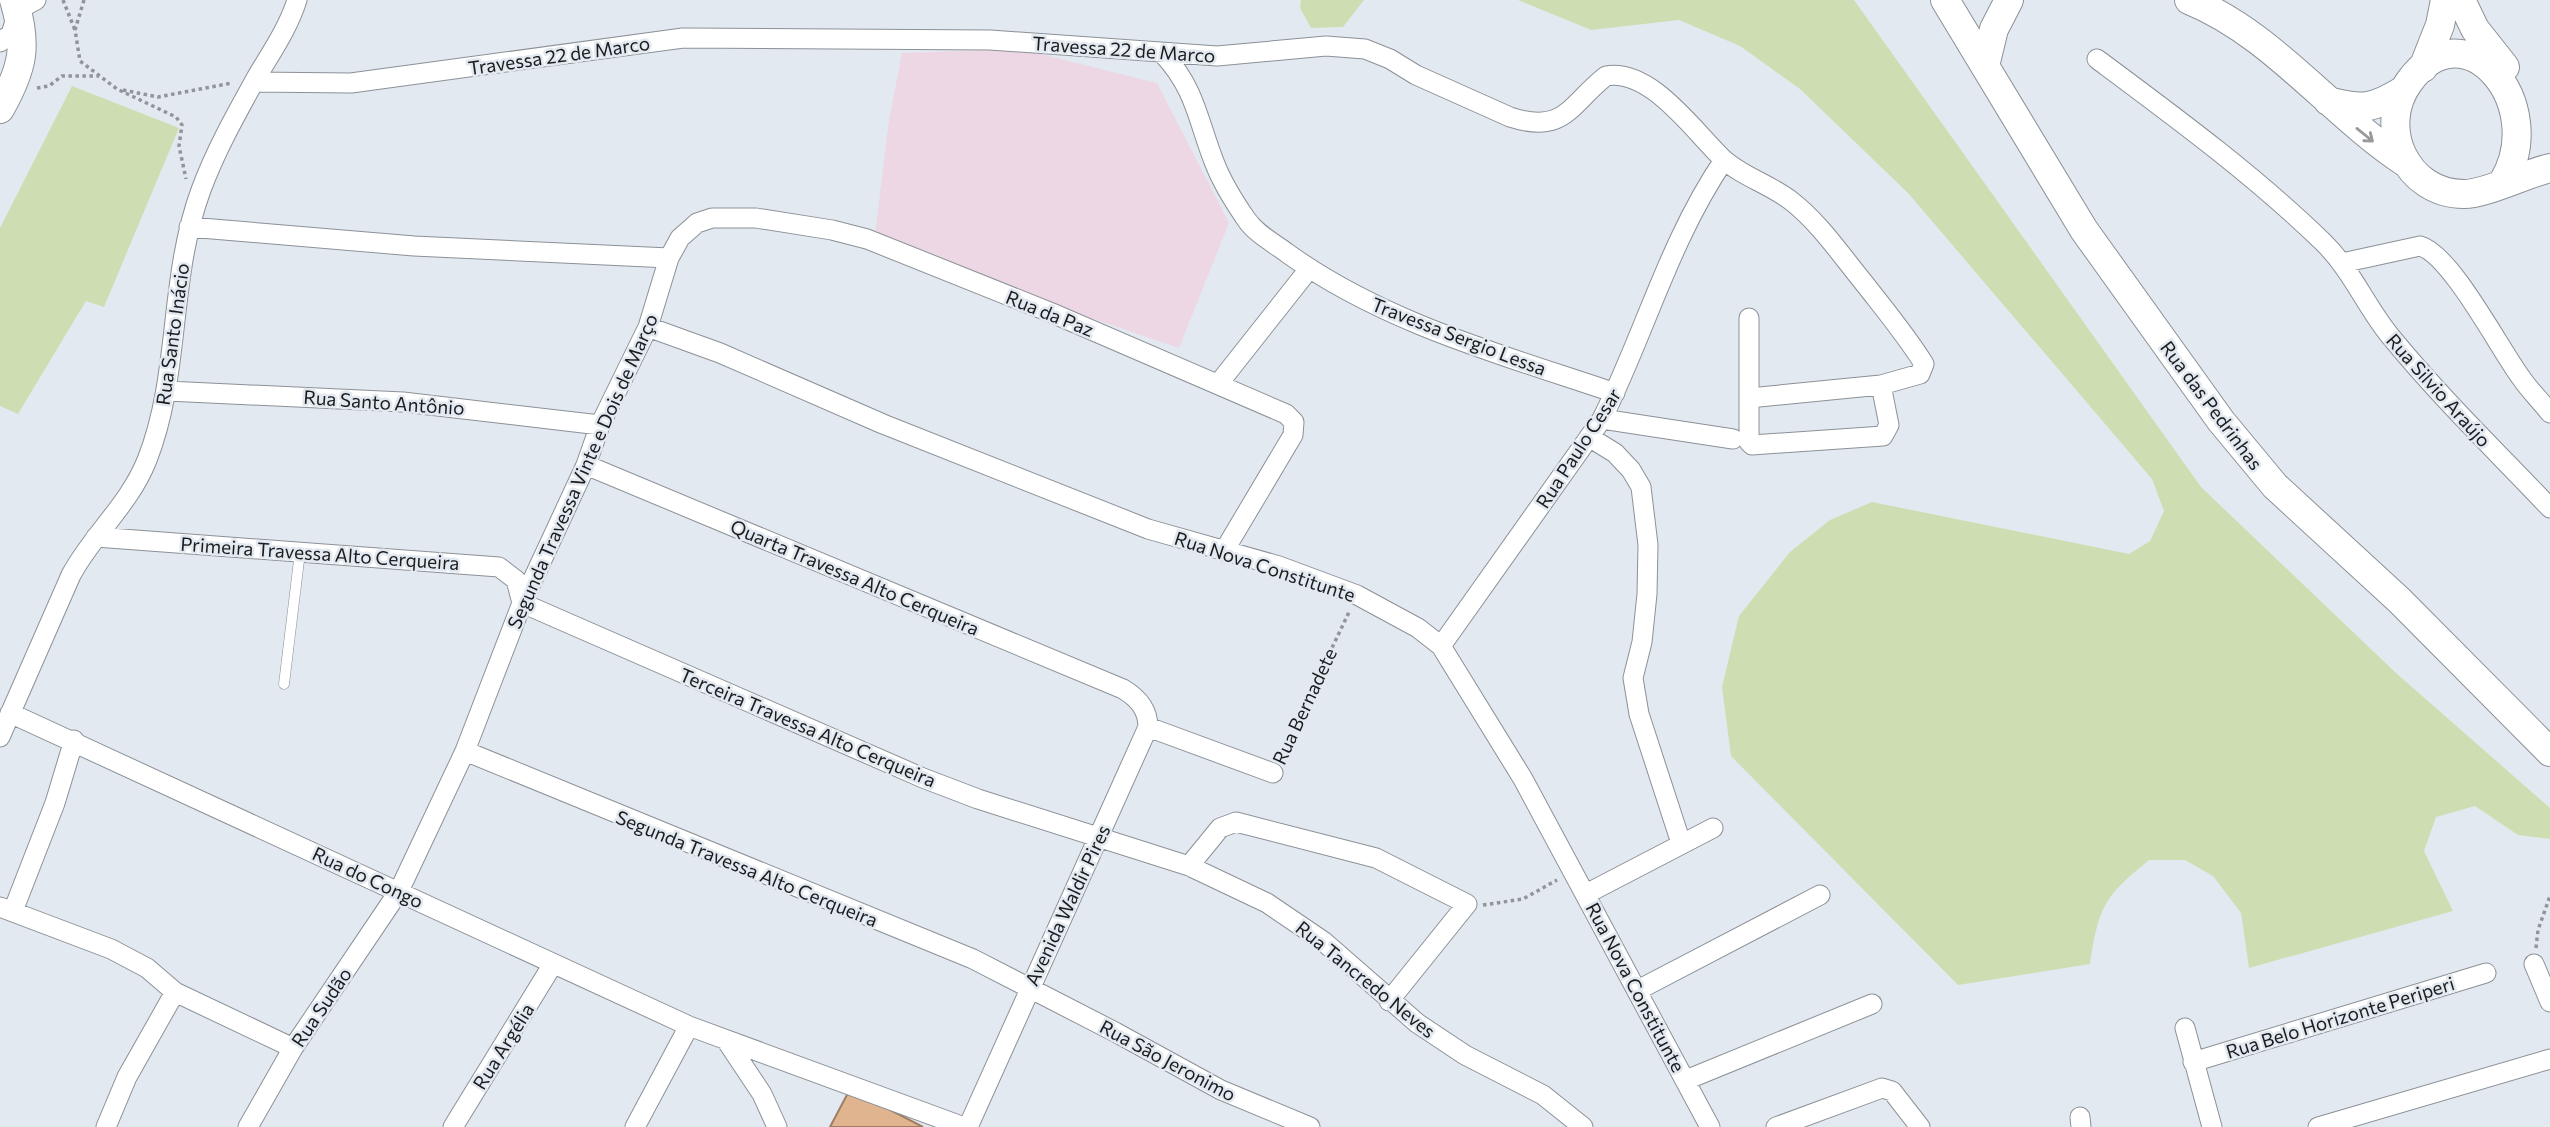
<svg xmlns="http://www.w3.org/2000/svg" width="2550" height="1127" font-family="Commissioner,sans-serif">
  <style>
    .education { fill: #edd7e5 }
    .green { fill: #cddfb2 }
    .building { fill: #e0b48f; stroke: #9d7e64; stroke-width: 2 }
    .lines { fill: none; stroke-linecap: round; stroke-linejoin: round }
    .lane-casing { stroke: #8b9197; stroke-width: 11 }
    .street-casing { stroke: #8b9197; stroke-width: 21 }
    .secondary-casing { stroke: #8b9197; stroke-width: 30 }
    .path { stroke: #91959a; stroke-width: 3.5; stroke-dasharray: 3.5 3.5; stroke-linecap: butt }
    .lane { stroke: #fff; stroke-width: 10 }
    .street { stroke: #fff; stroke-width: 19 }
    .secondary { stroke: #fff; stroke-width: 28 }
    .oneway { stroke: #98999a }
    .labels { text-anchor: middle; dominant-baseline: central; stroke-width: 5; stroke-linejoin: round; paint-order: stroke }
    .street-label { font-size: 19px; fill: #1a1c1f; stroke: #e3e9f0 }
  </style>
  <rect width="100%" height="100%" fill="#e3e9f0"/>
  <!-- education -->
  <path class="education" d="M 1021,49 L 1157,83 L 1229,223 L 1179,348 L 965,275 L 875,234 L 889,120 L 902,53 Z"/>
  <!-- green -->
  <path class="green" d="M 1301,0 L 1364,0 L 1343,27 L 1311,28 L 1300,8 Z
    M 1518,0 L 1854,0 L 2201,487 L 2396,673 L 2550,808 L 2550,839 L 2518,835 L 2475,806 L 2436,817 L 2424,851 L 2453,911 L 2249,968 L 2241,913 L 2213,876 L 2185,860 L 2149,860 C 2104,897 2099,906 2090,964 L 1958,985 L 1731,756 L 1722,687 L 1739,616 L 1790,552 L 1830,520 L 1872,502 L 2129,554 L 2150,541 L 2164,511 L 2152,479 L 1908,193 L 1800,89 L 1740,46 L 1679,20 L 1591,30 Z
    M 72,86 L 179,128 L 104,307 L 86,301 L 18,414 L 0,406 L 0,228 Z"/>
  <!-- building -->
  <path class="building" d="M 850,1089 L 923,1127 L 830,1127 Z"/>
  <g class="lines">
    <defs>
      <path id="lane" d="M 284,684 L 300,552"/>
      <path id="street" d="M 17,10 L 36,0
        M 0,42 L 11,34 L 17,15
        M 1163,54 C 1196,89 1198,122 1215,164 C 1222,182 1235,203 1246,219 C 1256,234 1274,243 1287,253 C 1384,323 1503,355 1615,393
        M 2097,59 C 2175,117 2254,175 2323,242 C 2352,270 2366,307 2391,337 C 2441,398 2496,451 2550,508
        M 254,82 L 351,83 L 683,38 L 990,40 L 1217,56 L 1326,46 L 1365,49 L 1390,59 L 1416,75 L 1510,117 C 1565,135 1570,104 1606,76 C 1650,68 1693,130 1722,158 C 1741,176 1769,184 1790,200 C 1819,222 1841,255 1864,283 C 1885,310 1906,335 1924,364 L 1920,374 L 1881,385 L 1749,398
        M 189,227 L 414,246 L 669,258 L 648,327 L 600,425 L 586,465 L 522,603 L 465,751 L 399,891 L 293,1048 L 248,1127
        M 669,258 L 680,238 L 697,223 L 712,218 L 756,218 L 832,230 L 867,239 L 1052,313 L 1286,414 L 1294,422 L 1293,435 L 1224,551
        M 2342,263 L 2420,246 C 2451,254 2500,350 2522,379 C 2530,391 2541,401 2550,413
        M 1749,318 L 1749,442 L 1752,445 L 1883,436 L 1889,425 L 1881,385
        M 648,327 L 720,353 L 883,424 L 1148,529 L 1279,566 L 1357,595 L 1418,628 L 1441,646 L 1523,779 L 1710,1127
        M 1219,383 L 1309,269
        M 167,391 L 403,402 L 600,425
        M 1602,419 L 1733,439
        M 1589,437 L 1615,453 L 1631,470 L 1641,487 L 1648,545 L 1647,594 L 1642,642 L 1633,678 L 1639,714 L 1681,843
        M 586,465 L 1123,689 C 1138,698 1148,709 1148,727 L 968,1127
        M 96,537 L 499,567 L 516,580 L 522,603 L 923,778 L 978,799 L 1189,866 L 1267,903 L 1323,941 L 1417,1023 L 1465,1055 L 1543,1095 L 1583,1127
        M 1441,646 L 1602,419 C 1645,333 1669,241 1724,160
        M 10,713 L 689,1026 L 964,1127
        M 1148,727 L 1273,773
        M 0,737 L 71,575 C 93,534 129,505 147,460 C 181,374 168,279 201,190 C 215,152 235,116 255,80 C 270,54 288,29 297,0
        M 465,751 L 973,959 L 1115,1032 L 1221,1090 L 1310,1127
        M 1189,866 L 1220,828 L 1236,822 L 1376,858 L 1467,904 L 1389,1001
        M 1586,894 L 1713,828
        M 0,907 L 111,949 L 147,968 L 175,992 L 293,1048
        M 13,911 L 55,803 L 74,740
        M 2534,964 L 2550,1002
        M 1638,990 L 1820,895
        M 2185,1028 L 2212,1127
        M 726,1040 L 762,1094 L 777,1127
        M 2193,1062 L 2486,973
        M 1686,1080 L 1872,1004
        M 2080,1117 L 2081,1127
        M 106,1127 L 127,1077 L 175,992
        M 453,1127 L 553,964
        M 635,1127 L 689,1026
        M 1776,1127 L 1882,1088 L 1892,1091 L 1920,1127
        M 2318,1127 L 2550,1059"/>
      <path id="secondary" d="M 1945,0 L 2084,230 L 2221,421 L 2275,486 L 2399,600 L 2550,752
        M 2189,0 C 2273,34 2331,114 2406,163
        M 2461,0 L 2475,29 L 2505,67
        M 1985,66 L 1994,29 L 2009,0
        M 2423,68 L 2440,25 L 2445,0
        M 2328,101 C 2362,110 2373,109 2402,91
        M 0,109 C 23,68 28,46 14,0
        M 2503,182 C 2550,105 2465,3 2409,82 C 2376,127 2406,194 2464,194 C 2486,194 2525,174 2550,168"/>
    </defs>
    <!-- lane casing -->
    <use href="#lane" class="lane-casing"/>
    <!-- street casing -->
    <use href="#street" class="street-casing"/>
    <!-- secondary casing -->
    <use href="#secondary" class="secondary-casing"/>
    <!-- path -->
    <path class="path" d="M 63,0 L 75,30
      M 84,0 L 75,30 L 80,61 L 117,89 L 176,117 L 182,125 L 179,146 L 186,179
      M 37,88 L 49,86 L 62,76 L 99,76
      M 123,90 L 158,97 L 232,83
      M 1281,755 L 1350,610
      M 1483,905 L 1523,899 L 1557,880
      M 2536,948 L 2538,930 L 2550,896"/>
    <!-- lane -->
    <use href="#lane" class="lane"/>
    <!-- street -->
    <use href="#street" class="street"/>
    <!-- secondary -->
    <use href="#secondary" class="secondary"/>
  </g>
  <!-- one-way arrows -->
  <defs><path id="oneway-shaft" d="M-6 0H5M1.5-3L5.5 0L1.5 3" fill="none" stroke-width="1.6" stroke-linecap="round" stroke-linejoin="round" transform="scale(1.75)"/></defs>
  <use class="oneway" href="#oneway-shaft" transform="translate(2365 135) rotate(39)"/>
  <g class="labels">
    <!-- street labels -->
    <g class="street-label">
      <text transform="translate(1124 49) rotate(4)">Travessa 22 de Marco</text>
      <text transform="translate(559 55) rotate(-8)">Travessa 22 de Marco</text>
      <text transform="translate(1050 313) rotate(22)">Rua da Paz</text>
      <text transform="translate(172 334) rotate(-82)">Rua Santo Inácio</text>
      <text transform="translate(1459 336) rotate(21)">Travessa Sergio Lessa</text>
      <text transform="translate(2439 390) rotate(48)">Rua Silvio Araújo</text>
      <text transform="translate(384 402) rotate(4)">Rua Santo Antônio</text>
      <text transform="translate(2212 405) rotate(53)">Rua das Pedrinhas</text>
      <text transform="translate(1578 448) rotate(-57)">Rua Paulo Cesar</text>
      <text transform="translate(582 471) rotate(-66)">Segunda Travessa Vinte e Dois de Março</text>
      <text transform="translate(320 553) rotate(4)">Primeira Travessa Alto Cerqueira</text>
      <text transform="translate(1265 566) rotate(18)">Rua Nova Constitunte</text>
      <text transform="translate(855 577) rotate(23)">Quarta Travessa Alto Cerqueira</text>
      <text transform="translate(1304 706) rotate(-65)">Rua Bernadete</text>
      <text transform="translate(808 727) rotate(23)">Terceira Travessa Alto Cerqueira</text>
      <text transform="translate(747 868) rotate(22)">Segunda Travessa Alto Cerqueira</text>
      <text transform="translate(368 877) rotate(25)">Rua do Congo</text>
      <text transform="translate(1067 905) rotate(-65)">Avenida Waldir Pires</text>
      <text transform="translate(1366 979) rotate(39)">Rua Tancredo Neves</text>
      <text transform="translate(1636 987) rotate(62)">Rua Nova Constitunte</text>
      <text transform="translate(321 1007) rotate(-56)">Rua Sudão</text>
      <text transform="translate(2340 1017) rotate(-17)">Rua Belo Horizonte Periperi</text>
      <text transform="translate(503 1046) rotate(-58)">Rua Argélia</text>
      <text transform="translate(1168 1060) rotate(28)">Rua São Jeronimo</text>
    </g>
  </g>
</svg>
